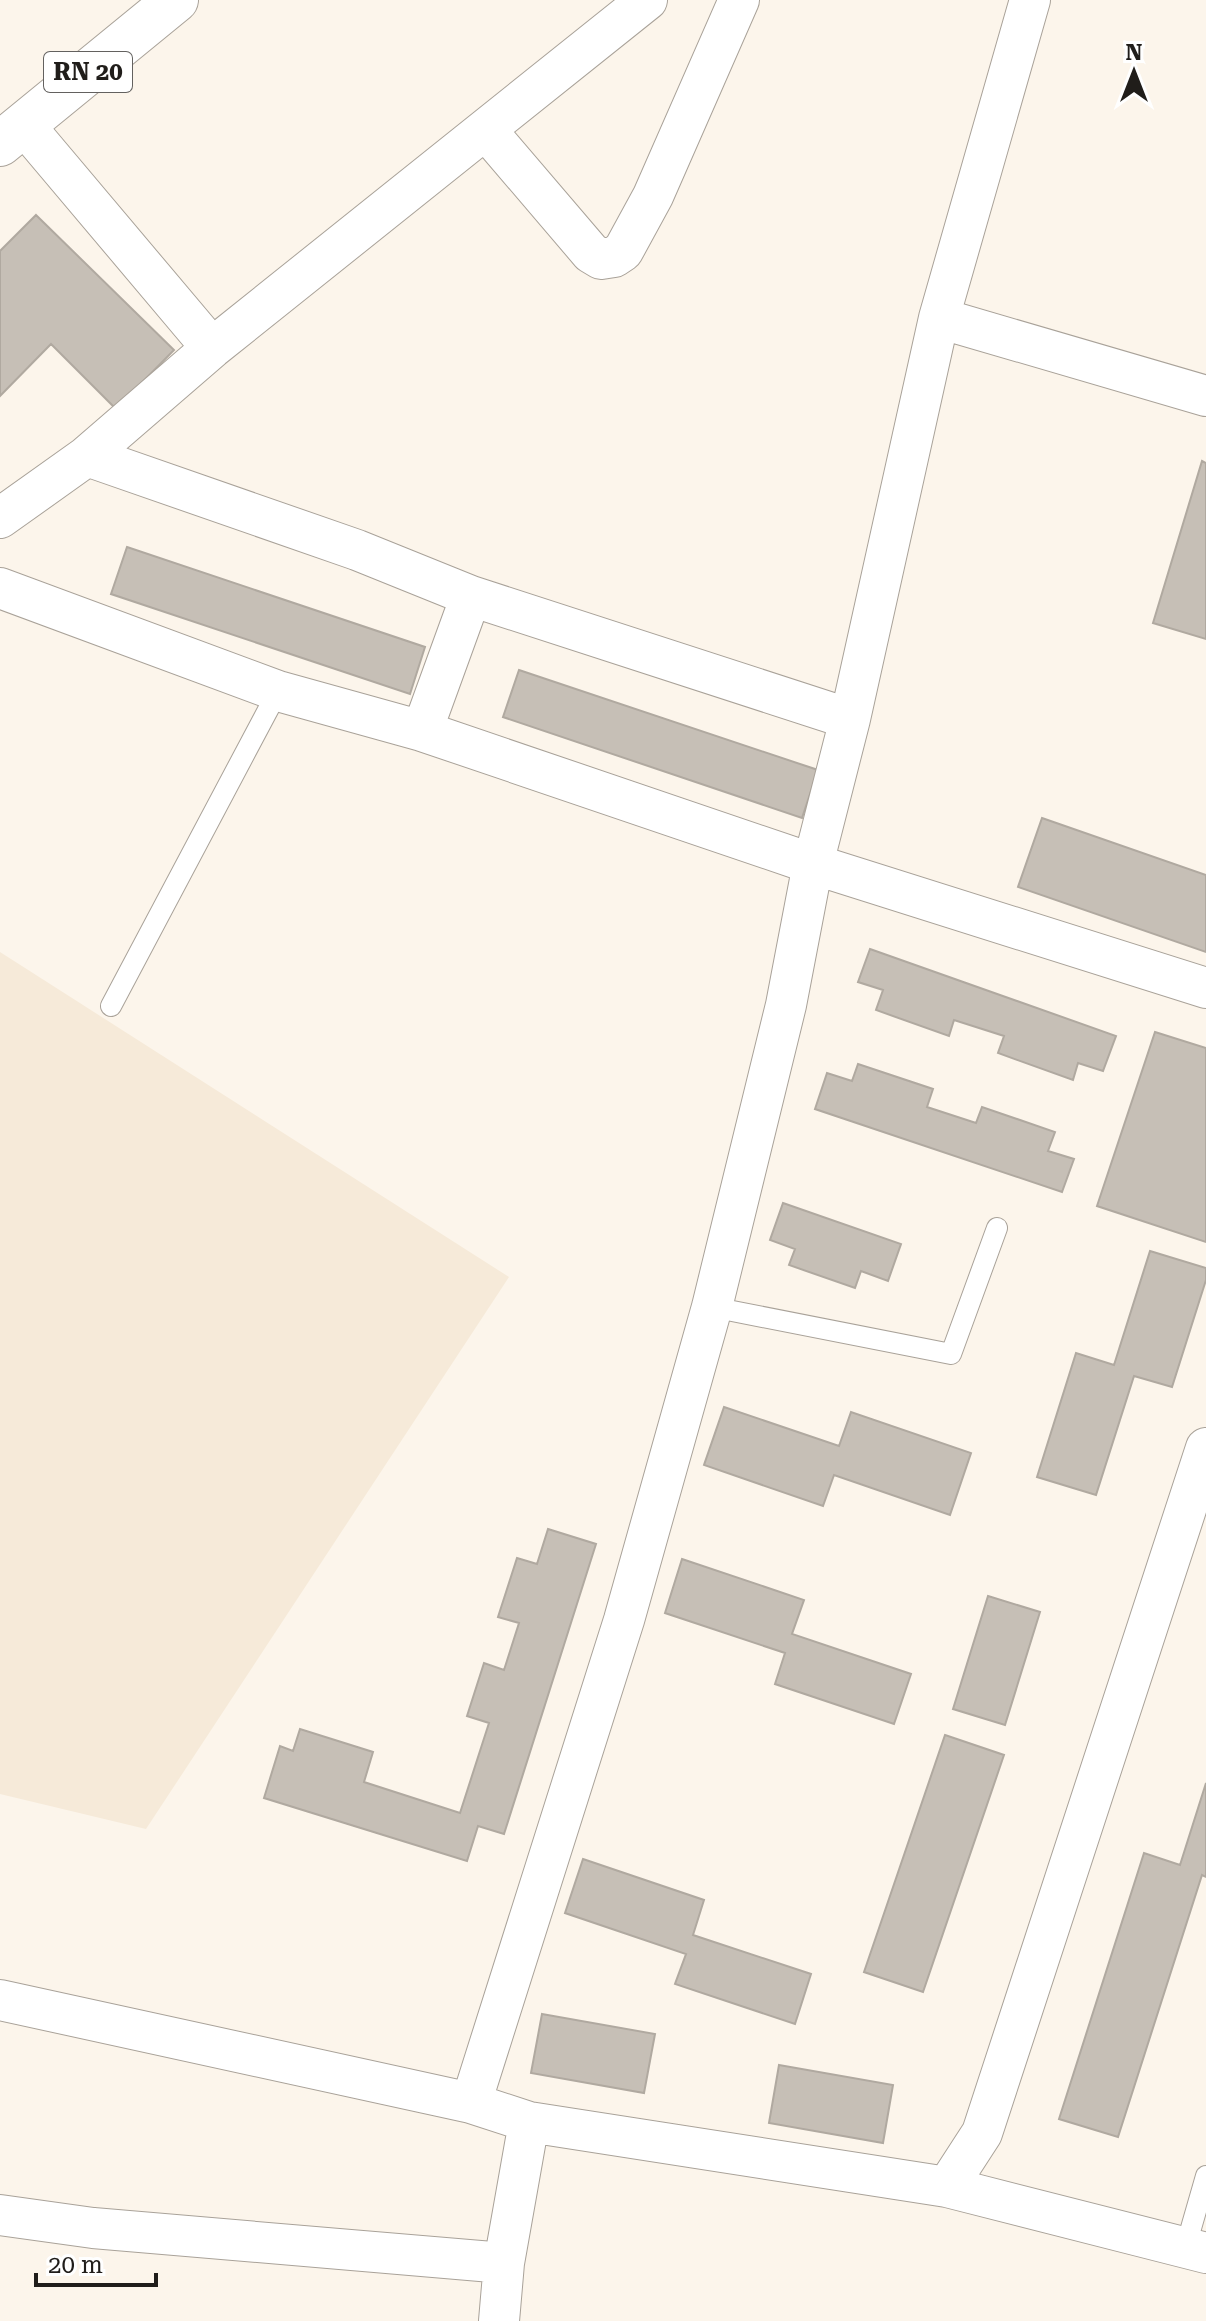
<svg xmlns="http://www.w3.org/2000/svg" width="1206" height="2321" font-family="'Roboto Serif',serif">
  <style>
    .built { fill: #f6ead9 }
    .building { fill: #c6bfb6; stroke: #b0a9a0; stroke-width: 2 }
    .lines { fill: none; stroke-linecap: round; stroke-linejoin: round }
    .service-casing { stroke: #a9a299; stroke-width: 22 }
    .minor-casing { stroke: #a9a299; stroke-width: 42 }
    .primary-casing { stroke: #a9a299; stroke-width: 46 }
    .service { stroke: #fff; stroke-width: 20 }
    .minor { stroke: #fff; stroke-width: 40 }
    .primary { stroke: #fff; stroke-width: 44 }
    .labels { text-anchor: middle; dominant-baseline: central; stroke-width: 6; stroke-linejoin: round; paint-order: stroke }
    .shield { fill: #fff; stroke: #63615f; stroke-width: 2 }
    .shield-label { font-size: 24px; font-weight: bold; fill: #201d1a }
  </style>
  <rect width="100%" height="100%" fill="#fcf5eb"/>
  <!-- built -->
  <path class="built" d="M 0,952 L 509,1277 L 146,1829 L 0,1794 Z"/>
  <!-- building -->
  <path class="building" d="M 36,215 L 174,350 L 116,409 L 51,344 L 0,396 L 0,251 Z
    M 1202,461 L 1206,463 L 1206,639 L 1153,623 Z
    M 127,547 L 425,647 L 410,694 L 111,594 Z
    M 519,670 L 818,770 L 802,818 L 503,717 Z
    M 1042,818 L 1206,875 L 1206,952 L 1018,887 Z
    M 870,949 L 1116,1036 L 1103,1071 L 1078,1063 L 1073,1080 L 998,1053 L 1004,1036 L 954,1020 L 949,1036 L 876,1010 L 883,990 L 858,982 Z
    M 1155,1032 L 1206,1048 L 1206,1242 L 1097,1206 Z
    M 858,1064 L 933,1089 L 927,1107 L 976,1123 L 982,1107 L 1055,1132 L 1048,1151 L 1074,1159 L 1062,1192 L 815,1109 L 827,1073 L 852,1081 Z
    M 783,1203 L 901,1244 L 888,1281 L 861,1271 L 855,1288 L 789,1265 L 795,1249 L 770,1240 Z
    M 1150,1251 L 1206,1268 L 1206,1280 L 1172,1387 L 1134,1376 L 1096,1495 L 1037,1477 L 1076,1353 L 1114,1365 Z
    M 724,1407 L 839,1446 L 851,1412 L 971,1453 L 950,1515 L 834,1475 L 823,1506 L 704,1465 Z
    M 548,1529 L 596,1544 L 504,1834 L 478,1826 L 467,1861 L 264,1798 L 280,1746 L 293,1751 L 300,1729 L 373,1752 L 364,1782 L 460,1813 L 489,1723 L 467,1716 L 484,1663 L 504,1670 L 519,1623 L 498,1617 L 517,1558 L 537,1564 Z
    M 682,1559 L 804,1600 L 792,1634 L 911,1674 L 894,1724 L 775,1684 L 785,1653 L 665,1613 Z
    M 988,1596 L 1040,1612 L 1005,1725 L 953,1709 Z
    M 945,1735 L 1004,1755 L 923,1992 L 864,1972 Z
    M 1206,1783 L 1206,1877 L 1202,1875 L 1118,2137 L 1059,2119 L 1144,1853 L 1180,1865 Z
    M 583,1859 L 704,1900 L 693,1935 L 811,1974 L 795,2024 L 675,1984 L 686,1954 L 565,1913 Z
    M 542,2014 L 655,2034 L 644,2093 L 531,2073 Z
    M 779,2065 L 893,2085 L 883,2143 L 769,2123 Z"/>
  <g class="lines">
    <defs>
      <path id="service" d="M 111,1006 L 278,691
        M 712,1307 L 951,1354 L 997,1228
        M 1185,2249 L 1206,2176"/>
      <path id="minor" d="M 24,125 L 212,348
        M 486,130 L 591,253 L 601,259 L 614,257 L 623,251 L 653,196 L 739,0
        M 939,318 L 1206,396
        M 87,456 L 357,550 L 471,596 L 850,719
        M 0,518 L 87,456 L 212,348 L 647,0
        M 0,588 L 278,691 L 422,731 L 813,864 L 1206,988
        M 422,731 L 471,596
        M 0,2000 L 471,2103 L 529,2122 L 947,2187 L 1206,2253
        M 471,2103 L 624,1620 L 712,1307 L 786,1005 L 813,864 L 850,719 L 939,318 L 1030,0
        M 947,2187 L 982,2133 L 1206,1448
        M 0,2215 L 93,2228 L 504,2263
        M 499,2321 L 504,2263 L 529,2122"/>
      <path id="primary" d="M 0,144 L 176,0"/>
    </defs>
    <!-- service casing -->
    <use href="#service" class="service-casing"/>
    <!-- minor casing -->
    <use href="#minor" class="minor-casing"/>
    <!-- primary casing -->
    <use href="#primary" class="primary-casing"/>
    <!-- service -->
    <use href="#service" class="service"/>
    <!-- minor -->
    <use href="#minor" class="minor"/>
    <!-- primary -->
    <use href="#primary" class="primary"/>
  </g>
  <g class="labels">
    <!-- shield labels -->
    <rect class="shield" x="44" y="52" width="88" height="40" rx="6"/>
    <g class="shield-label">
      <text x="88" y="72">RN 20</text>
    </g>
  </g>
  <!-- north arrow -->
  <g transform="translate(1134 72)" stroke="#ffffff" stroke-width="6" paint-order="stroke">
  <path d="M0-6L14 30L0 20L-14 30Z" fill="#201d1a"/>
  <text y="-12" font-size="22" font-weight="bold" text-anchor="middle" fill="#201d1a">N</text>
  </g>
  <!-- scale -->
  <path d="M36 2273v12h120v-12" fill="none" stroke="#201d1a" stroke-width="4"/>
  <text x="48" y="2273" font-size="24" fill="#201d1a" stroke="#ffffff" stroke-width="6" paint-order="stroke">20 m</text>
</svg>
